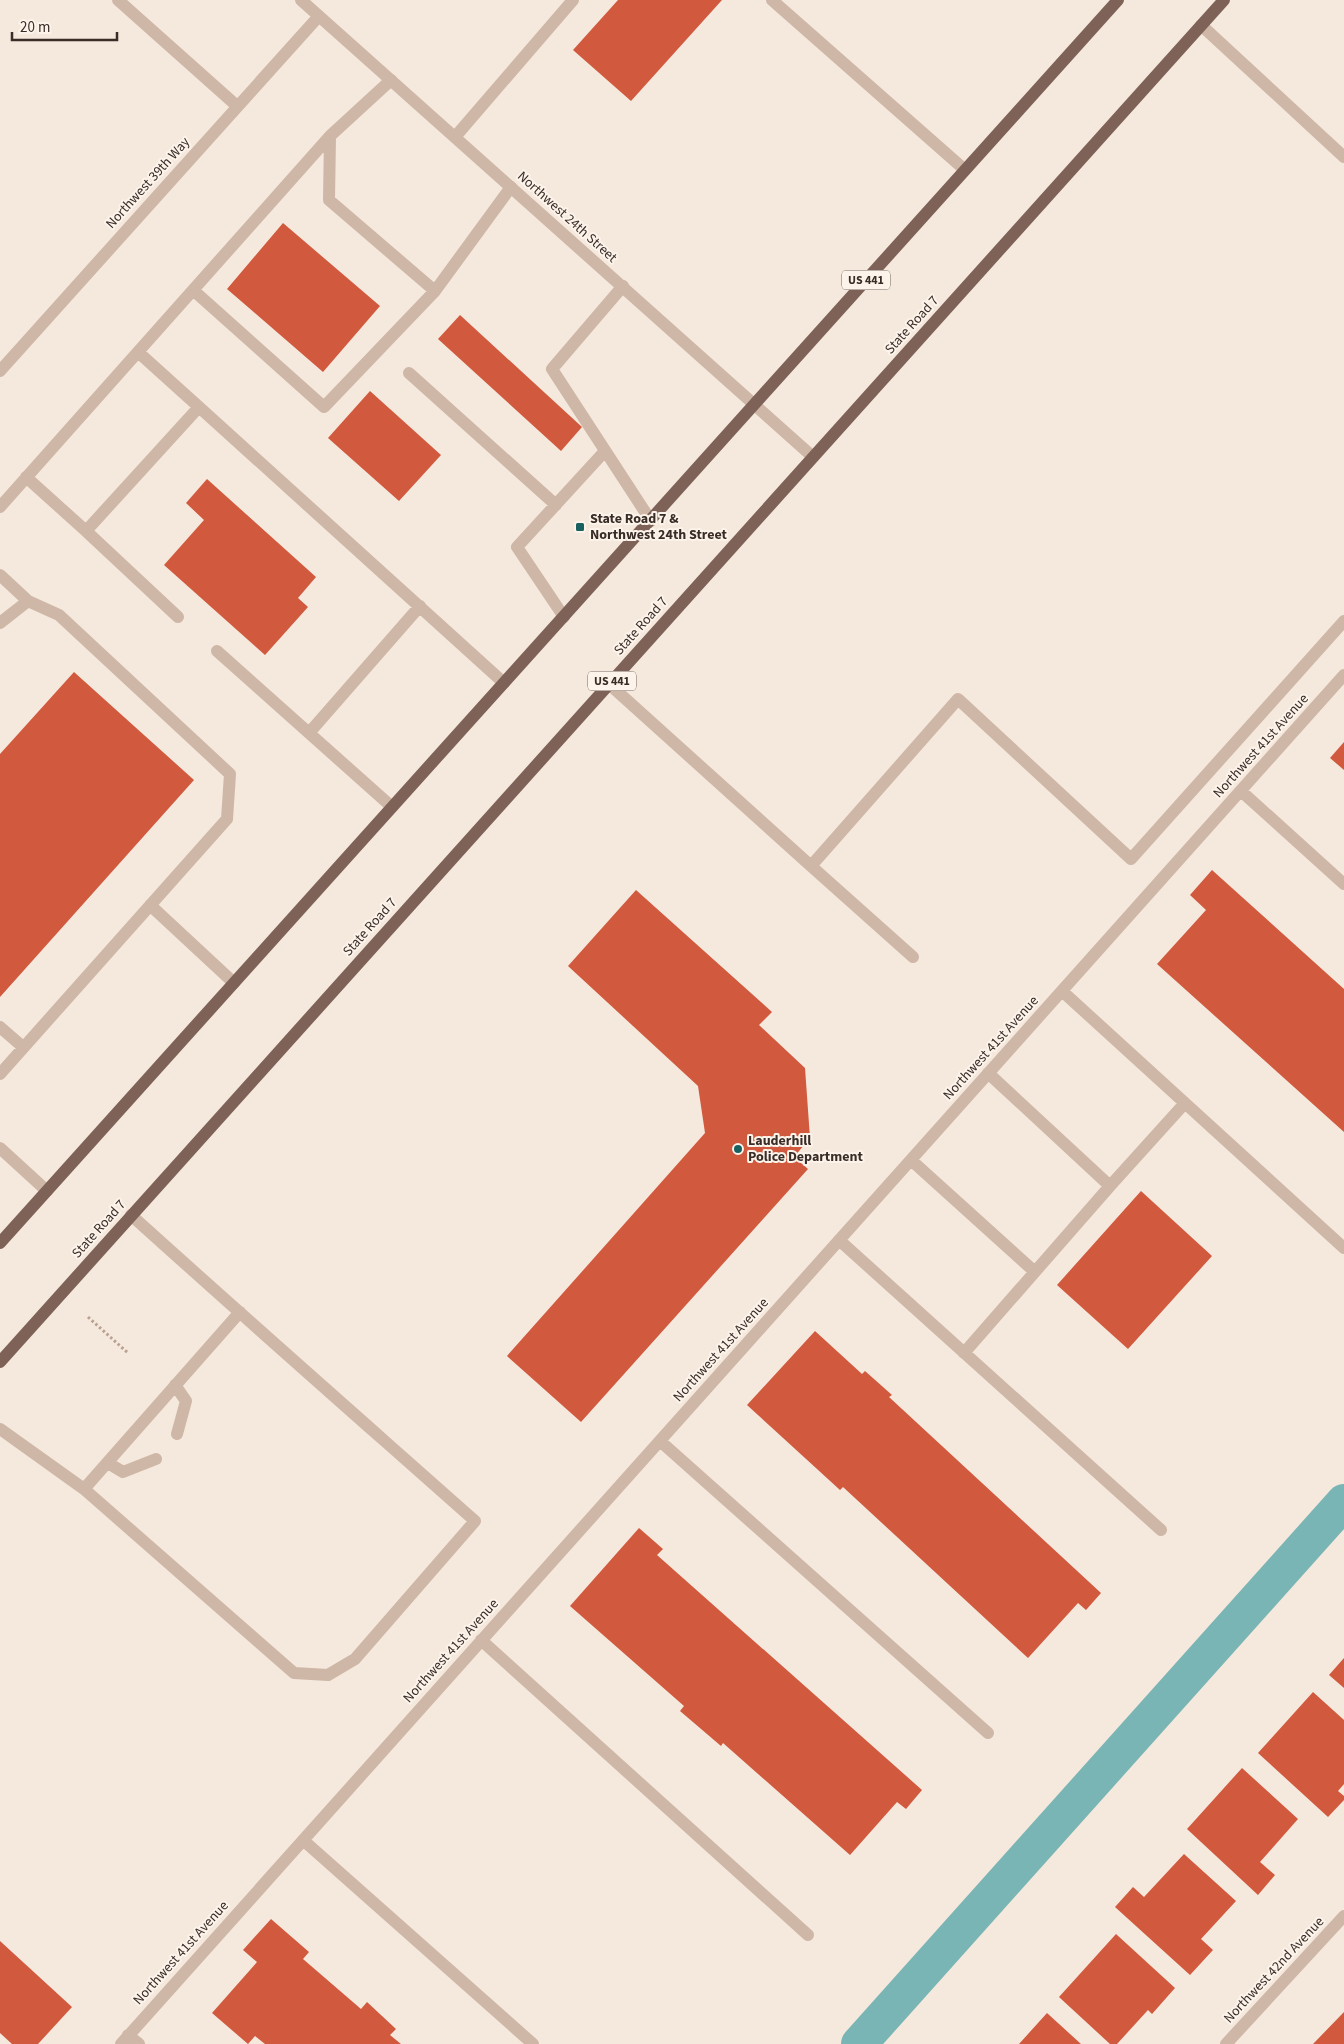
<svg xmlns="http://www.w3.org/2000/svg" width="1344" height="2044" font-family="'Source Sans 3',sans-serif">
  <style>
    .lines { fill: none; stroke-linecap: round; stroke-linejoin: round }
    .canal { stroke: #79b5b4; stroke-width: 36 }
    .building { fill: #d1593e }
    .path { stroke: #baa191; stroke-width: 3; stroke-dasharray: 2.5 2.5; stroke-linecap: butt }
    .lane { stroke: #ceb7a7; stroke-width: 12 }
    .street { stroke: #ceb7a7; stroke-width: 12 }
    .primary { stroke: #7e6258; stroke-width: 12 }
    .poi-dot { fill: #196060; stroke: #fcf3ea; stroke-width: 2 }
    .labels { text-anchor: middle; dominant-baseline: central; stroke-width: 4; stroke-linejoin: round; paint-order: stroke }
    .shield { fill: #fcf3ea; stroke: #746862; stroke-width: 1 }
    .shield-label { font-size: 12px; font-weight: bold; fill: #3a2d28 }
    .street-label { font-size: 14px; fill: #3a2d28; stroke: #fcf3ea }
    .poi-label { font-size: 14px; font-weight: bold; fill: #3a2d28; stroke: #fcf3ea; text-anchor: start }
  </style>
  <rect width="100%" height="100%" fill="#f5e8dd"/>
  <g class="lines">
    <!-- canal -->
    <path class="canal" d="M 859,2044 L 1344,1502"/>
  </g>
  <!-- building -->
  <path class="building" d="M 618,0 L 722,0 L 631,101 L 573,50 Z
    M 283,223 L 380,306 L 323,372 L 227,289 Z
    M 460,315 L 582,427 L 561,451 L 438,339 Z
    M 370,391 L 441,455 L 399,501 L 328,438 Z
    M 207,479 L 316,577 L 298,598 L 308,607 L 265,655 L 164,565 L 204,520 L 186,503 Z
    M 74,672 L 194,780 L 0,997 L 0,754 Z
    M 1344,742 L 1344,770 L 1330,758 Z
    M 1212,870 L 1344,989 L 1344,1132 L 1157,964 L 1206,910 L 1190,895 Z
    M 636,890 L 772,1012 L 759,1025 L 805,1068 L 810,1138 L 794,1157 L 808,1169 L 581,1422 L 507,1356 L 705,1133 L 698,1086 L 568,966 Z
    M 1141,1191 L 1212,1256 L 1128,1349 L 1057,1285 Z
    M 815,1331 L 862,1374 L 865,1371 L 892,1395 L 889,1397 L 1101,1593 L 1086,1610 L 1078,1603 L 1028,1658 L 843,1487 L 840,1490 L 747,1405 Z
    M 639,1528 L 663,1549 L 657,1555 L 922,1790 L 906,1809 L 897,1802 L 850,1855 L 723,1743 L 721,1746 L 680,1711 L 684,1706 L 570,1606 Z
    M 1344,1658 L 1344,1688 L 1329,1675 Z
    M 1313,1692 L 1344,1720 L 1344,1784 L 1338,1791 L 1344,1796 L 1344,1800 L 1328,1817 L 1258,1753 Z
    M 1242,1768 L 1298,1819 L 1260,1862 L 1275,1875 L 1258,1895 L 1187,1829 Z
    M 1184,1854 L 1236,1901 L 1201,1939 L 1213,1950 L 1190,1975 L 1115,1907 L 1133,1887 L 1144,1897 Z
    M 271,1919 L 309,1952 L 303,1959 L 361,2009 L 367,2002 L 396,2029 L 390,2035 L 401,2044 L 265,2044 L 255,2036 L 248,2044 L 212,2013 L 257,1962 L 243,1950 Z
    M 1116,1934 L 1175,1988 L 1152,2014 L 1148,2010 L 1117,2044 L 1110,2044 L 1059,1997 Z
    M 0,1941 L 72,2007 L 38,2044 L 12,2044 L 0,2033 Z
    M 1344,2012 L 1344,2044 L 1313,2044 Z
    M 1047,2013 L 1081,2044 L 1019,2044 Z"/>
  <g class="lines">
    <!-- path -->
    <path class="path" d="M 88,1317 L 128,1353"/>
    <!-- lane -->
    <path class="lane" d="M 118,0 L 237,106
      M 772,0 L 965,170
      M 1201,25 L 1344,157
      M 391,80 L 330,136 L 329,200 L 435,291 L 511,187
      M 455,137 L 573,0
      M 623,286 L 552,369 L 651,521
      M 193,290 L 324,407 L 435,291
      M 138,352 L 199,407
      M 409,373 L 556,505
      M 26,477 L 86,531
      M 0,507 L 330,136
      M 0,575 L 28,601
      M 178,617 L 86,531 L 199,407 L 504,683
      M 564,617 L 517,547 L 605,451
      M 0,623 L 28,601 L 59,615 L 230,774 L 227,819 L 0,1074
      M 217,651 L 392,807
      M 609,684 L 811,866
      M 309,733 L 420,606
      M 1241,791 L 1344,884
      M 150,905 L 234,983
      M 913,957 L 811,866 L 958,699 L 1131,859 L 1344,621
      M 1062,991 L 1344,1248
      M 0,1027 L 23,1047
      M 988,1073 L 1110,1186 L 1185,1103
      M 0,1148 L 47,1191
      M 911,1160 L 1035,1272
      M 131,1215 C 245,1318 360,1419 475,1521 L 355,1659 L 328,1675 L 294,1673 L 84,1489 L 240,1312
      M 839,1240 L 1161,1530
      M 964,1353 L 1110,1186
      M 175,1385 L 186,1401 L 177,1434
      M 0,1429 L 84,1489
      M 660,1441 L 988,1733
      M 108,1463 L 123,1472 L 156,1459
      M 481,1640 L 808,1935
      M 303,1840 L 533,2044
      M 128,2035 L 139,2044
      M 121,2044 L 1344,675"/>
    <!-- street -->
    <path class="street" d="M 301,0 L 813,457
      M 0,371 L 319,16
      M 1226,2044 L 1344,1916"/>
    <!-- primary -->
    <path class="primary" d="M 0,1243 L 1118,0
      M 0,1362 L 1224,0"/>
  </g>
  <!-- markers -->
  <g class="poi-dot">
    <rect x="575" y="522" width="10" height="10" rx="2.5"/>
    <circle cx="738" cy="1149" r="5"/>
  </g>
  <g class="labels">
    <!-- shield labels -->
    <g class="shield">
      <rect x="842" y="270.5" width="48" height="19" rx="4"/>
      <rect x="588" y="671.5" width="48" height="19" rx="4"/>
    </g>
    <g class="shield-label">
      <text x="866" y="280">US 441</text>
      <text x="612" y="681">US 441</text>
    </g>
    <!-- street labels -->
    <g class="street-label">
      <text transform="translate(148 183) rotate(-48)">Northwest 39th Way</text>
      <text transform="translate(567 217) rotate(42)">Northwest 24th Street</text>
      <text transform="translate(912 325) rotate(-48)">State Road 7</text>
      <text transform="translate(641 626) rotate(-48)">State Road 7</text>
      <text transform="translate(1261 746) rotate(-48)">Northwest 41st Avenue</text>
      <text transform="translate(370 927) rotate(-48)">State Road 7</text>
      <text transform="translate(991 1048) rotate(-48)">Northwest 41st Avenue</text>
      <text transform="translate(99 1229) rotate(-48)">State Road 7</text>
      <text transform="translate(721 1350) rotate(-48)">Northwest 41st Avenue</text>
      <text transform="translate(451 1651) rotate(-48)">Northwest 41st Avenue</text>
      <text transform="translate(181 1953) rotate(-48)">Northwest 41st Avenue</text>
      <text transform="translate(1274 1970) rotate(-47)">Northwest 42nd Avenue</text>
    </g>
    <!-- poi labels -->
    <g class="poi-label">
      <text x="590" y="519">State Road 7 &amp;<tspan x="590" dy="16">Northwest 24th Street</tspan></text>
      <text x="748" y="1141">Lauderhill<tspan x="748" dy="16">Police Department</tspan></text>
    </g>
  </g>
  <!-- scale -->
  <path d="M12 32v8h105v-8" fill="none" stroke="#3a2d28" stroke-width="2.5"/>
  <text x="20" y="32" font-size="15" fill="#3a2d28" stroke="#fcf3ea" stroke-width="4" paint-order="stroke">20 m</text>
</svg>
